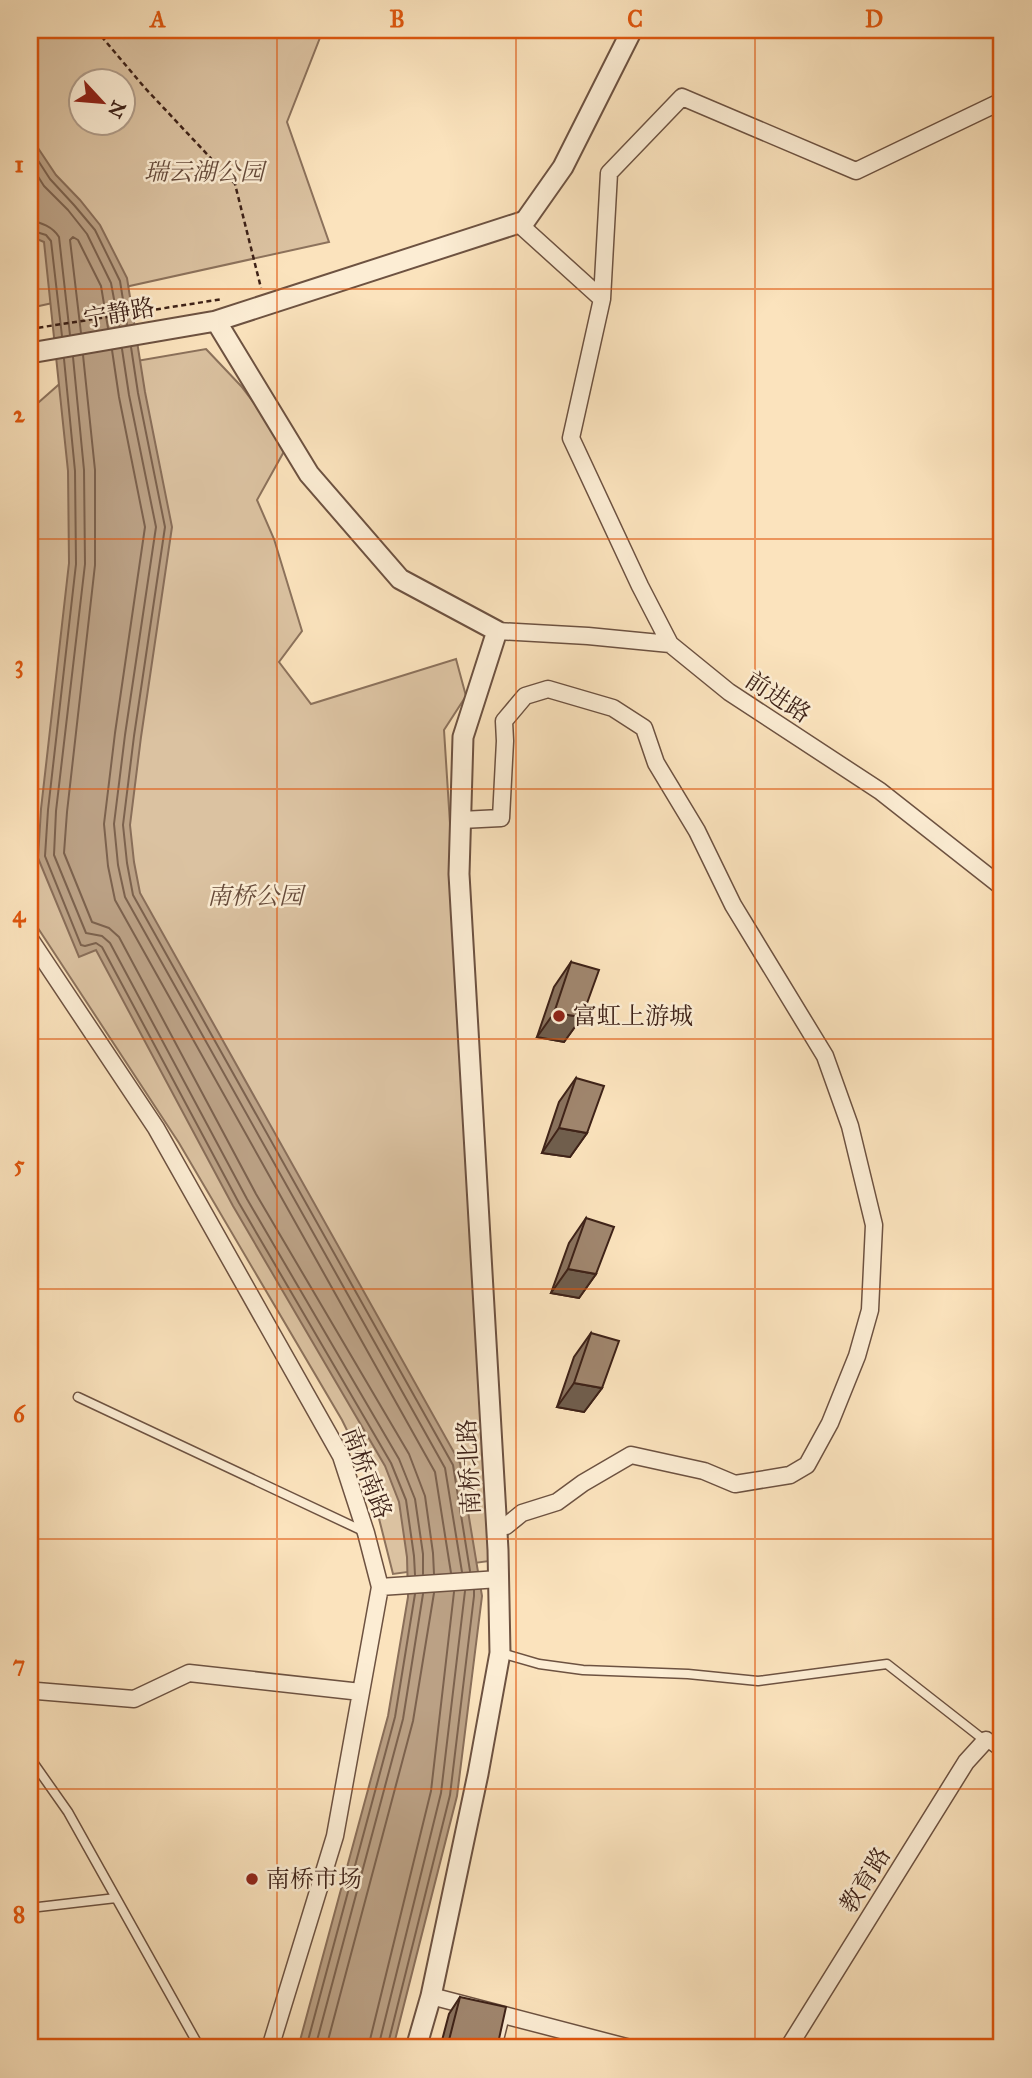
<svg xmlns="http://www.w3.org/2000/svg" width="1032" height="2078" font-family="'IM FELL Great Primer','Noto Serif SC',serif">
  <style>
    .green { fill: #dbc2a1; stroke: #8c725c; stroke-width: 2; fill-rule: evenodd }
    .water { fill: #bba185; stroke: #896e59; stroke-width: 2 }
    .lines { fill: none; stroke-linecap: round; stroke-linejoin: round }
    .shore { stroke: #7c624e; stroke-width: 2 }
    .service-casing { stroke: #6d5241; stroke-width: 11 }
    .minor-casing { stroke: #6d5241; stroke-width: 19 }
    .tertiary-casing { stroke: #6d5241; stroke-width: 23 }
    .path { stroke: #3e2218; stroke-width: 2.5; stroke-dasharray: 5 3.5; stroke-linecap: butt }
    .service { stroke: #fcedd4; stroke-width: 8 }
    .minor { stroke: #fcedd4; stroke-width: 16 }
    .tertiary { stroke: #fcedd4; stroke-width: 19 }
    .wall { fill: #8a735f; stroke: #3e2218; stroke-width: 2 }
    .shaded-wall { fill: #705e4d; stroke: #3e2218; stroke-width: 2 }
    .building { fill: #a0866e; stroke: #3e2218; stroke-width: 2 }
    .grid { fill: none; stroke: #e0560d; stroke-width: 2; stroke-opacity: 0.55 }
    .poi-dot { fill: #8f2418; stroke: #fcedd4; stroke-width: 2.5 }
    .labels { text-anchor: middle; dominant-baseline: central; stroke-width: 5; stroke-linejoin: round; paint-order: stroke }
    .park-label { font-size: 24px; font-style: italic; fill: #654a3a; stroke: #fcedd4 }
    .street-label { font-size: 24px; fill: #3e2218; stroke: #fcedd4 }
    .poi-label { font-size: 24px; fill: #3e2218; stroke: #fcedd4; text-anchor: start }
    .neatline { fill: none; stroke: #e0560d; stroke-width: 2.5 }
    .grid-label { font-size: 23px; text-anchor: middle; font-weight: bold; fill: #e0560d }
  </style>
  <rect width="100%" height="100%" fill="#fbe3bd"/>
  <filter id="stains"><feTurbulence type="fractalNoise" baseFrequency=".00286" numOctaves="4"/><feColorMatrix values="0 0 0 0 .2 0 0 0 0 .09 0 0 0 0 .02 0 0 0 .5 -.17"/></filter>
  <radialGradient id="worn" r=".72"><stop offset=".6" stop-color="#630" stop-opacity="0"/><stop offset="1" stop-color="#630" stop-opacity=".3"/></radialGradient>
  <!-- green -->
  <path class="green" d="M 30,30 L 323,30 L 287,122 L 329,242 L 30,308 ZM 80,80 L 122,80 L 122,122 L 80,122 Z
    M 206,349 L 241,386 L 287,446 L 257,500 L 274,539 L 302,631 L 279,662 L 311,704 L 456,659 L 466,696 L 444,730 L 497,1560 L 393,1574 L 367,1471 L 342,1420 L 179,1143 L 30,916 L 30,410 L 73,372 Z"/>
  <!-- water -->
  <path class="water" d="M 30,136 L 56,175 L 80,200 L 100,225 L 127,278 L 145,392 L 172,527 L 141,737 L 130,825 L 134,862 L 140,893 L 460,1463 L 482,1596 L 457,1796 L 393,2048 L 298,2048 L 388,1716 L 408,1597 L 407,1557 L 399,1502 L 385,1466 L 233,1206 L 96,950 L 79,957 L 38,858 L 41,809 L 69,563 L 68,471 L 44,242 L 30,236 Z"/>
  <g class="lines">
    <!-- shore -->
    <path class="shore" d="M 30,148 L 50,179 L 74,205 L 95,230 L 120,281 L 127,325
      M 30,164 L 44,186 L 68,210 L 87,234 L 111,283 L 119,326
      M 30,221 C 41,222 53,227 59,237 L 70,335
      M 30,230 L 46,235 L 51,241 L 62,336
      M 81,333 L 70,240 L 73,237 L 78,240 L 101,286 L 108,328
      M 131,347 L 138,393 L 165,527 L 134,736 L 123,825 L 127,863 L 133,895 L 453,1465 L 470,1571
      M 122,349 L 129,395 L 156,527 L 125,735 L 114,824 L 118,865 L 125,897 L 445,1468 L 462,1572
      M 112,350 L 119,397 L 145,527 L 115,733 L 104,824 L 108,866 L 115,900 L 435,1472 L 451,1573
      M 83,355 L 95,470 L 95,565 L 67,812 L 64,853 L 92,922 L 109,928 L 119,937 L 256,1194 L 409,1454 L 425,1496 L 433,1553 L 434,1574
      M 73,357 L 84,470 L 85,564 L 56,811 L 54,855 L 86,933 L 102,936 L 110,943 L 247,1199 L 399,1459 L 415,1499 L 423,1554 L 423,1574
      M 64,359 L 75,471 L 76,564 L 48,810 L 45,856 L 81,945 L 85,946 L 96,943 L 102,947 L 239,1203 L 391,1463 L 406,1500 L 414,1556 L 415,1575
      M 306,2048 L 395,1717 L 415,1594
      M 315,2048 L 403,1719 L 423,1594
      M 326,2048 L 413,1721 L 434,1593
      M 368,2048 L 431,1791 L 454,1592
      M 378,2048 L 441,1793 L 465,1591
      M 387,2048 L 450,1795 L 474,1596 L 474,1590"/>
    <defs>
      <path id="service" d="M 78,1397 L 363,1531
        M 501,1653 L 539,1664 L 583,1670 L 688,1674 L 758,1681 L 887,1664 L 1002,1754
        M 30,1758 L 68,1812 L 200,2048
        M 30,1908 L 116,1898
        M 497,2048 L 505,2016"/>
      <path id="minor" d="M 518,223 L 602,299 L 609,173 L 682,97 L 856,171 L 1002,101
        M 602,299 L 571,438 L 640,586 L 670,644
        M 497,631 L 588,636 L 670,644 L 729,692 L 880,791 L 1002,887
        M 461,820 L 501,818 L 505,741 L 504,721 L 525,696 L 548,689 L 613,708 L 644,728 L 656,763 L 697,831 L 733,905 L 825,1056 L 850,1126 L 874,1225 L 870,1310 L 857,1356 L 830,1423 L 807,1465 L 790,1475 L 735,1484 L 704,1471 L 631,1455 L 583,1483 L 557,1502 L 522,1513 L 506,1526
        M 30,939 L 156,1128 L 341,1456 L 366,1533 L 380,1587 L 335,1836 L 270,2048
        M 380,1587 L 499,1579
        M 30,1694 L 37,1691 L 134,1699 L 189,1673 L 361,1692
        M 431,1996 L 630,2048
        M 788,2048 L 966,1762 L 986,1740"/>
      <path id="tertiary" d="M 30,353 L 216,321
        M 416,2048 L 431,1996 L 478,1774 L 500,1653 L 498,1550 L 459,874 L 463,737 L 497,631 L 400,579 L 309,474 L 216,321 L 525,221 L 563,167 L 632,30"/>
    </defs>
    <!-- service casing -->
    <use href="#service" class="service-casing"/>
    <!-- minor casing -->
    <use href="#minor" class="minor-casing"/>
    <!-- tertiary casing -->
    <use href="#tertiary" class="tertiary-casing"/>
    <!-- path -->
    <path class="path" d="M 96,30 L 145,88 L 235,184 L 261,288
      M 30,329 L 223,299"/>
    <!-- service -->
    <use href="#service" class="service"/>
    <!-- minor -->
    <use href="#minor" class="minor"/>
    <!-- tertiary -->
    <use href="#tertiary" class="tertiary"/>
  </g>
  <!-- wall -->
  <path class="wall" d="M 571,962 L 582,1017 L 564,1042 L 537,1037 L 554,987 Z
    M 576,1078 L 587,1133 L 570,1157 L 542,1153 L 559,1102 Z
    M 586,1218 L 596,1274 L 579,1298 L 551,1293 L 569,1243 Z
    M 591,1333 L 602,1388 L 584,1412 L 557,1407 L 574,1357 Z
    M 460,1997 L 497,2048 L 440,2048 L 449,2014 Z"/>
  <!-- shaded-wall -->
  <path class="shaded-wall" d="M 554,1013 L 582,1017 L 564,1042 L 537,1037 Z
    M 559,1128 L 587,1133 L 570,1157 L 542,1153 Z
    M 568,1269 L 596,1274 L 579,1298 L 551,1293 Z
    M 574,1383 L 602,1388 L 584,1412 L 557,1407 Z"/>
  <!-- building -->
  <path class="building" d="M 571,962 L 599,970 L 582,1017 L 554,1013 Z
    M 576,1078 L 604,1086 L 587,1133 L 559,1128 Z
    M 586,1218 L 614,1227 L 596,1274 L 568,1269 Z
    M 591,1333 L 619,1341 L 602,1388 L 574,1383 Z
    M 460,1997 L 506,2007 L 497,2048 L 447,2048 Z"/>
  <!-- grid -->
  <path class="grid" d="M 277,30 L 277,2048M 516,30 L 516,2048M 755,30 L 755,2048M 30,289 L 1002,289M 30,539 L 1002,539M 30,789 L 1002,789M 30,1039 L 1002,1039M 30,1289 L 1002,1289M 30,1539 L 1002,1539M 30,1789 L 1002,1789"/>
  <!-- markers -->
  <g class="poi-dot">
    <circle cx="559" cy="1016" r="7"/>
    <circle cx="252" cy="1879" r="7"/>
  </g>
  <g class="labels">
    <!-- park labels -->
    <g class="park-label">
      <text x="204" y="172">瑞云湖公园</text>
      <text x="255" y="896">南桥公园</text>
    </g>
    <!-- street labels -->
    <g class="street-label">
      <text transform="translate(119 313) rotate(-10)">宁静路</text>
      <text transform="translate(778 697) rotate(33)">前进路</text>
      <text transform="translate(469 1467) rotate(-93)">南桥北路</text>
      <text transform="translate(367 1473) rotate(69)">南桥南路</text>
      <text transform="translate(865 1880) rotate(-58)">教育路</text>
    </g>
    <!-- poi labels -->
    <g class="poi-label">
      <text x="573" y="1016">富虹上游城</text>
      <text x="266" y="1879">南桥市场</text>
    </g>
  </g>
  <!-- margin -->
  <rect width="1032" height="2078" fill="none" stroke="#fbe3bd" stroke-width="77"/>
  <!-- north arrow -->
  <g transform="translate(102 102) rotate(116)"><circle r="33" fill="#fcedd4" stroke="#b09c89" stroke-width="2"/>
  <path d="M0-5L12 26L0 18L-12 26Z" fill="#8f2418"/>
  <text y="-10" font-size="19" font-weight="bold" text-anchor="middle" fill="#3e2218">N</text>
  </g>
  <rect x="38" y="38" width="955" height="2001" class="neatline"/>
  <g class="grid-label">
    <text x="158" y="27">A</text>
    <text x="397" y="27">B</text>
    <text x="635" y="27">C</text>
    <text x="874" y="27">D</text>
    <text x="19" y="172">1</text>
    <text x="19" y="422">2</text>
    <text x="19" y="672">3</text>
    <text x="19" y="922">4</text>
    <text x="19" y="1172">5</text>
    <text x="19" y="1422">6</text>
    <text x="19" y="1672">7</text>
    <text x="19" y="1922">8</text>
  </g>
  <rect width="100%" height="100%" filter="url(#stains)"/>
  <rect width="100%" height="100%" fill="url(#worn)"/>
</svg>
